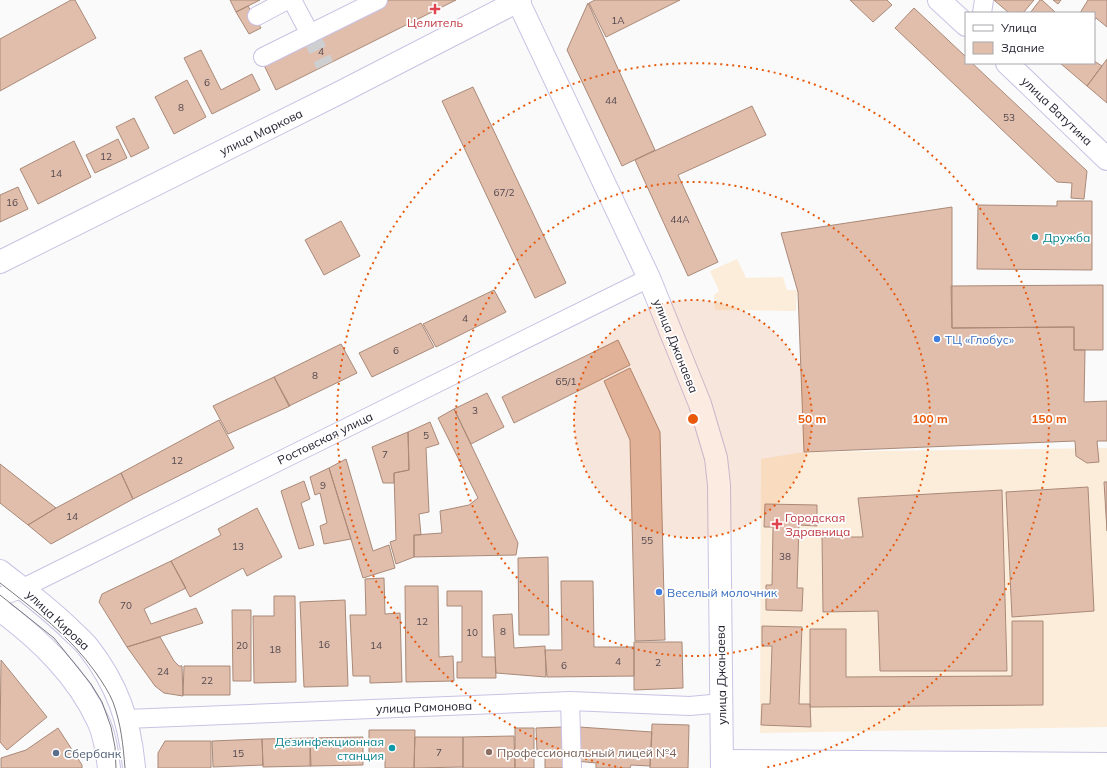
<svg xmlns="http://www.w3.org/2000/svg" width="1107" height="768" font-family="Mulish,sans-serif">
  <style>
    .commercial { fill: #fcedda }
    .building { fill: #e1beac; stroke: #aa8978 }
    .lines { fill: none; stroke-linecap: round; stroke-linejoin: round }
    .street-tunnel { stroke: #cecfd0; stroke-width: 18; stroke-dasharray: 18 9; stroke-linecap: butt }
    .street-casing { stroke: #c9c2e4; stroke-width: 20 }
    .secondary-casing { stroke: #c9c2e4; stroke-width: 24 }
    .primary-casing { stroke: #c9c2e4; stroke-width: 24 }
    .street { stroke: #fff; stroke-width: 18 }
    .secondary { stroke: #fff; stroke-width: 22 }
    .primary { stroke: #fff; stroke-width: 22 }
    .tram { stroke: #7a7980; stroke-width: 1 }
    .ring { fill: none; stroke: #e8590c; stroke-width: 2; stroke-dasharray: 2 4 }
    .health-dot { fill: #e0444e; stroke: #fff; stroke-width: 1.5 }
    .culture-dot { fill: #0f9aa8; stroke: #fff; stroke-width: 1.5 }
    .shop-dot { fill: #3f7fe0; stroke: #fff; stroke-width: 1.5 }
    .education-dot { fill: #8d6e63; stroke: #fff; stroke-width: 1.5 }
    .service-dot { fill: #5c6f8a; stroke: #fff; stroke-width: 1.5 }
    .labels { text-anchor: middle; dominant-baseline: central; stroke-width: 3.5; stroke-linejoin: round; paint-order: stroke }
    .number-label { font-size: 10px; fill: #53484e }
    .health-label { font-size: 12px; fill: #be3a42; stroke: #fff }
    .street-label { font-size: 12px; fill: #24212e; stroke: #fff }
    .culture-label { font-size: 12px; fill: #0d838f; stroke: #fff; text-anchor: start }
    .shop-label { font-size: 12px; fill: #366cbe; stroke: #fff; text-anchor: start }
    .education-label { font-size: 12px; fill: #785e54; stroke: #fff; text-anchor: start }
    .service-label { font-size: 12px; fill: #4e5e75; stroke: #fff; text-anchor: start }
    .centre { fill: #e8590c; stroke: #fff; stroke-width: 2 }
    .ring-label { font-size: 12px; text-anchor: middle; font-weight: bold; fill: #e8590c; stroke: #fff; stroke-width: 3.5; stroke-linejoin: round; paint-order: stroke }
  </style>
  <rect width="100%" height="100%" fill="#f9faf9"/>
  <!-- commercial -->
  <path class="commercial" d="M 737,259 L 746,278 L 783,277 L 787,290 L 797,290 L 796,311 L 715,310 L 714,295 L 719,291 L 710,271 Z
    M 1107,448 L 1107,727 L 760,733 L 761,459 L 804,452 Z"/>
  <!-- building -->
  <path class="building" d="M 71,0 L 75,0 L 96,38 L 0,91 L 0,39 Z
    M 230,0 L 260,0 L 236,12 Z
    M 389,0 L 456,0 L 276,90 L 263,63 Z
    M 595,0 L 680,0 L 606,37 L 589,3 Z
    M 850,0 L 887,0 L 892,5 L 873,22 Z
    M 994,0 L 1034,0 L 1023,13 L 1009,13 Z
    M 1040,0 L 1042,0 L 1056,13 L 1030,13 Z
    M 1053,0 L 1061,0 L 1058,4 Z
    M 1088,0 L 1107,0 L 1107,27 L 1096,18 L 1094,21 L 1094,13 L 1080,13 Z
    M 588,3 L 655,150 L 622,166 L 567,50 Z
    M 248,6 L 261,28 L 249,34 L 236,12 Z
    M 914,8 L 966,57 L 966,63 L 972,63 L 1087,171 L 1084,199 L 1071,198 L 1072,183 L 1057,182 L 895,28 Z
    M 201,50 L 221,90 L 252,74 L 260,90 L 212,114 L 184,58 Z
    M 1107,59 L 1107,103 L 1087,86 Z
    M 1094,61 L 1102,66 L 1087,86 L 1060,63 L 1094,63 Z
    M 187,80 L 206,117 L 174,134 L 155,97 Z
    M 473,87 L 566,283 L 535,298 L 442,101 Z
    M 752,106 L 766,135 L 678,175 L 718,262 L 688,276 L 635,160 Z
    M 134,118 L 149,148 L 131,157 L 116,127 Z
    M 118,139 L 127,158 L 95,173 L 86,155 Z
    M 74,141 L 91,177 L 38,204 L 20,169 Z
    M 18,187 L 28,209 L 0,222 L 0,195 Z
    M 1057,201 L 1092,201 L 1092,270 L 977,269 L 978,205 L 1057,206 Z
    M 952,207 L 952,328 L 1074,327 L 1074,350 L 1085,350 L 1084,402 L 1107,401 L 1107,441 L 1097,441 L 1099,462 L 1087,463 L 1076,456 L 1075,441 L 804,452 L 798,292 L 781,233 Z
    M 341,221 L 360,256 L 324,275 L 305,240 Z
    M 1103,285 L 1103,350 L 1074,350 L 1074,327 L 952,328 L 951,286 Z
    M 494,290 L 506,312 L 436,347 L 423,324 Z
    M 421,323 L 434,347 L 372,377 L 359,353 Z
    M 618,340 L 630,365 L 514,423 L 502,397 Z
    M 341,344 L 357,373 L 289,406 L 274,377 Z
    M 630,368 L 660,432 L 665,640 L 635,641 L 630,440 L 604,381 Z
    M 274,377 L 290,406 L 228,434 L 213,406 Z
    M 487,393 L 504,427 L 471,444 L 454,409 Z
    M 454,409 L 518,543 L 516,555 L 414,557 L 414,535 L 442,533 L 440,511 L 469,505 L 478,498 L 438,418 Z
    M 219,420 L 234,448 L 133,499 L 121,473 Z
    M 430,422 L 439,444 L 426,448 L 429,512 L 419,514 L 421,535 L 414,535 L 414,557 L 396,564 L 390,542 L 396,540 L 394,473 L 409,470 L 408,432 Z
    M 408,432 L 409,470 L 394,473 L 394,483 L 383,483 L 372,447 Z
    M 346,459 L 373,551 L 389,545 L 395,568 L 363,578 L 329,468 Z
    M 0,464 L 56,508 L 28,525 L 0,503 Z
    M 329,468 L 351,539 L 324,544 L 320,526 L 327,523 L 320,493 L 315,495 L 310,477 Z
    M 121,473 L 133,499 L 51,544 L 28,525 L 56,508 Z
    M 304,481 L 310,499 L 301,503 L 314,545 L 299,549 L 281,491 Z
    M 1104,482 L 1107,482 L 1107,531 Z
    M 1088,487 L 1094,611 L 1012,617 L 1006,492 Z
    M 1002,490 L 1007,671 L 880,671 L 878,611 L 823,612 L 822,537 L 863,537 L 858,498 Z
    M 765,504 L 817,505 L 817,526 L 799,525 L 797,588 L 803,588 L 802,611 L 766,610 L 766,585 L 772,585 L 773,527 L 764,527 Z
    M 257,508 L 282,557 L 247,576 L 243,568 L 190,597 L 171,561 L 221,535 L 218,529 Z
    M 548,557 L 549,635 L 519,635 L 518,558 Z
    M 171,561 L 186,588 L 144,609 L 151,624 L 196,608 L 203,623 L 127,647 L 99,602 L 102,594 Z
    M 384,578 L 385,614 L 400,613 L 402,682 L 370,683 L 370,676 L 353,676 L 350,615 L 366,615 L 365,579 Z
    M 561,581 L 593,581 L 594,647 L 634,647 L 634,676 L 547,677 L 545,650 L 562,650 Z
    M 405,586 L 438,586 L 439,657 L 453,656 L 454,681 L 406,682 Z
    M 447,591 L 482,591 L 482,657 L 495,657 L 496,678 L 457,678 L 457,662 L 462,662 L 462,606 L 447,606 Z
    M 274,596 L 295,596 L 296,682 L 254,683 L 253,616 L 274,616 Z
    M 345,600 L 348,686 L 304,687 L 300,602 Z
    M 232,610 L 251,610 L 251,681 L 233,681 Z
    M 512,614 L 514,648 L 545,646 L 546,677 L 496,673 L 493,615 Z
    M 1012,621 L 1043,621 L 1043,705 L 810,707 L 810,629 L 846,629 L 846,677 L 1012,676 Z
    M 762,626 L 802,627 L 799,704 L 810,704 L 811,727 L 761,725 L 762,704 L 770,704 L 772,646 L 762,646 Z
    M 160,637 L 174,661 L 179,666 L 182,666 L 183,696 L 164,693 L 155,686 L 127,647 Z
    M 634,642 L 682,642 L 683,688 L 634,690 Z
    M 1,660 L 47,717 L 7,750 L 0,742 Z
    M 184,666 L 230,666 L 230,695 L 183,695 Z
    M 652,724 L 689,725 L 688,768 L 650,768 Z
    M 564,727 L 565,768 L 545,768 L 545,751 L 537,751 L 536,728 Z
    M 579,727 L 652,732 L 650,766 L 631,765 L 630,768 L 596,768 L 596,763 L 576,761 Z
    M 58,728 L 82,765 L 82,768 L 1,768 L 1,758 L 26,750 Z
    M 515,728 L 534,728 L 534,768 L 515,768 Z
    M 369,730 L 415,730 L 414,768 L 385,768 L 385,759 L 369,759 Z
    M 514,736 L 515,768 L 463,768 L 463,737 Z
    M 363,737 L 363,765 L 310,766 L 310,738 Z
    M 415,737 L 463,737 L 463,767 L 414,768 Z
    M 310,738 L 311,766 L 263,767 L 262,739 Z
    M 262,739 L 263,765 L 213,767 L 212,741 Z
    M 165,741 L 211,741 L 211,768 L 158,768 L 158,753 Z"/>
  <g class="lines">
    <!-- street-tunnel -->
    <path class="street-tunnel" d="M 310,34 L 325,65"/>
    <defs>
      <path id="street" d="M 292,0 L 310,34
        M 982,13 L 984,0
        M 257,16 L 287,0
        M 263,57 L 378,0
        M 0,597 L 23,588 L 649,278
        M 570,701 L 572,768
        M 126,719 L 570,701 L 690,706 L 722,703
        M 722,759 L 1107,762"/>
      <path id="secondary" d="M 939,0 L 966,25
        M 518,1 L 649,278 L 700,404 L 716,458 L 719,485 L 722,768
        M 1007,63 L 1107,159"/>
      <path id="primary" d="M 0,262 L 339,93 L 520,0
        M 0,571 C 24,590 49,608 71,630 C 76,635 83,641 88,647 C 117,684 130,721 134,768
        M 0,610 C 40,640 77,675 98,721 C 105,735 107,753 109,768"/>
    </defs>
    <!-- street casing -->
    <use href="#street" class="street-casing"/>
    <!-- secondary casing -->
    <use href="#secondary" class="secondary-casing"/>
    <!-- primary casing -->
    <use href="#primary" class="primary-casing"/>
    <!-- street -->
    <use href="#street" class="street"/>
    <!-- secondary -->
    <use href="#secondary" class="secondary"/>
    <!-- primary -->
    <use href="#primary" class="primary"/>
    <!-- tram -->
    <path class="tram" d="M 0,583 C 35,610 70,636 96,673 C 102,682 109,692 113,702 C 121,724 123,744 125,768
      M 0,595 L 54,638 L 91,684 L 102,702 L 111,727 L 115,747 L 116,768"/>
  </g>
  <!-- distance rings -->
  <circle cx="693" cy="419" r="119" fill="#e8590c" fill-opacity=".12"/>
  <g class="ring">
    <circle cx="693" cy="419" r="119"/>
    <circle cx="693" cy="419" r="237"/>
    <path d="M622 768A356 356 0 1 1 764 768"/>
  </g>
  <!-- markers -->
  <g class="health-dot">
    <path d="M433 3h4v4h4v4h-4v4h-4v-4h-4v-4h4z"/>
    <path d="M775 518h4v4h4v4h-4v4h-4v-4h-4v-4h4z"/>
  </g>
  <g class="culture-dot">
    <circle cx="1035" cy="237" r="4"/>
    <circle cx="392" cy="748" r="4"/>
  </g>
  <g class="shop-dot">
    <circle cx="937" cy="339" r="4"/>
    <circle cx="659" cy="592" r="4"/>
  </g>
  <circle class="education-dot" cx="489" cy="752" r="4"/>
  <circle class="service-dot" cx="56" cy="753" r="4"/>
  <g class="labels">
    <!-- number labels -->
    <g class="number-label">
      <text x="618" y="20">1А</text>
      <text x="321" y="51">4</text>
      <text x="207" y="82">6</text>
      <text x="611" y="100">44</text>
      <text x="181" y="107">8</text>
      <text x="1009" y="117">53</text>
      <text x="106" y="156">12</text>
      <text x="56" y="173">14</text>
      <text x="504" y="192">67/2</text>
      <text x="12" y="202">16</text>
      <text x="680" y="219">44А</text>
      <text x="465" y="318">4</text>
      <text x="396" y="350">6</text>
      <text x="315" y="375">8</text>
      <text x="566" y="381">65/1</text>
      <text x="475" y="410">3</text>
      <text x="426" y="435">5</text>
      <text x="385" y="454">7</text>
      <text x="177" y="460">12</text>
      <text x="323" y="485">9</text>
      <text x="72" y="516">14</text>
      <text x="647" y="540">55</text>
      <text x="238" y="546">13</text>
      <text x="785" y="556">38</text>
      <text x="126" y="605">70</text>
      <text x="422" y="621">12</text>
      <text x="503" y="631">8</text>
      <text x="472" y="632">10</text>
      <text x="324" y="644">16</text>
      <text x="242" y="645">20</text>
      <text x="376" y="645">14</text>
      <text x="275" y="649">18</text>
      <text x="618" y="661">4</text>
      <text x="658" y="662">2</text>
      <text x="564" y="665">6</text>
      <text x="163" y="671">24</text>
      <text x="207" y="680">22</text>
      <text x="439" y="752">7</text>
      <text x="238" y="753">15</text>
    </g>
    <!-- health labels -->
    <g class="health-label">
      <text x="435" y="22">Целитель</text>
      <text x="785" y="517" text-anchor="start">Городская<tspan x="785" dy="14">Здравница</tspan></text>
    </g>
    <!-- street labels -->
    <g class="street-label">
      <text transform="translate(1057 111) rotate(44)">улица Ватутина</text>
      <text transform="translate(261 132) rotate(-26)">улица Маркова</text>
      <text transform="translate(676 346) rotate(68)">улица Джанаева</text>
      <text transform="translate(325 438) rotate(-26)">Ростовская улица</text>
      <text transform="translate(58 620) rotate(43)">улица Кирова</text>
      <text transform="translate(721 675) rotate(-91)">улица Джанаева</text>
      <text transform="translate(424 707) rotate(-2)">улица Рамонова</text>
    </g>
    <!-- culture labels -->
    <g class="culture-label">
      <text x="1043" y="237">Дружба</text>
      <text x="384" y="741" text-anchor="end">Дезинфекционная<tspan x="384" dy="14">станция</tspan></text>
    </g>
    <!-- shop labels -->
    <g class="shop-label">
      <text x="945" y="339">ТЦ «Глобус»</text>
      <text x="667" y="592">Веселый молочник</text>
    </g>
    <!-- education labels -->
    <g class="education-label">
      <text x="497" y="752">Профессиональный лицей №4</text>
    </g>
    <!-- service labels -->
    <g class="service-label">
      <text x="64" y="753">Сбербанк</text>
    </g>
  </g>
  <circle cx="693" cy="419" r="6" class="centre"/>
  <g class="ring-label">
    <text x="812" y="423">50 m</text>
    <text x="930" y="423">100 m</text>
    <text x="1049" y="423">150 m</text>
  </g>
  <!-- legend -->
  <rect x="965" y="12" width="130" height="52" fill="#ffffff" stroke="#a7a6ab"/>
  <rect x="973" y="25" width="20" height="6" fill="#ffffff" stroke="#a7a6ab"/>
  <text x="1001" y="32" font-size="12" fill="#24212e">Улица</text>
  <rect x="973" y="42" width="20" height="12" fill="#e1beac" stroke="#a7a6ab"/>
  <text x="1001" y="52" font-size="12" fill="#24212e">Здание</text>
</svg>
